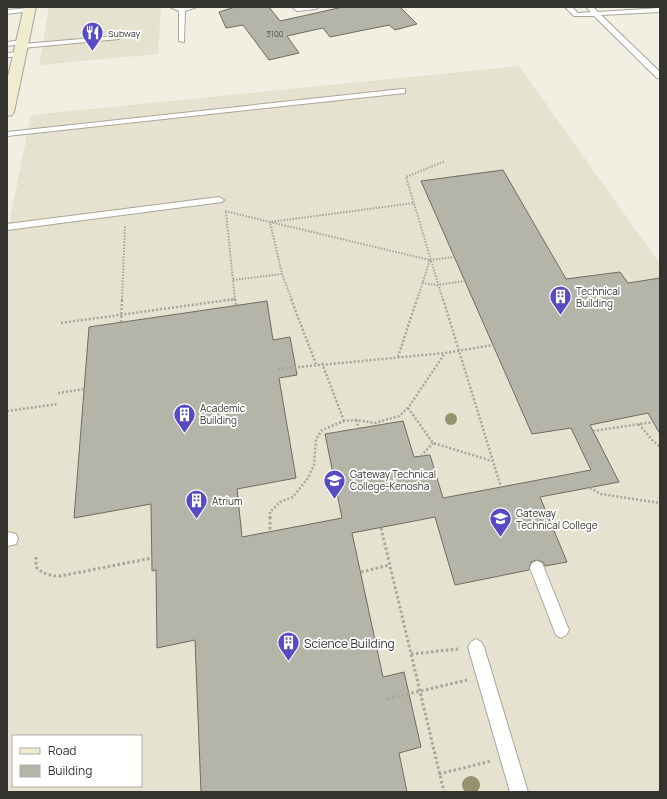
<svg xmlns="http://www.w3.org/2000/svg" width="667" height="799" font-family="Manrope,sans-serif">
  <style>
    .built { fill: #e5e2cf; fill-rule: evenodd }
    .building { fill: #b5b4a8; stroke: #6e6d62 }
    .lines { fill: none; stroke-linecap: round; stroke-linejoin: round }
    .lane-casing { stroke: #a8a69a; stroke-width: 2 }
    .secondary-casing { stroke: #a8a69a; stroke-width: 2 }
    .path-far2 { stroke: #a7a69c; stroke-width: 2; stroke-dasharray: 1.5 1.5; stroke-linecap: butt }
    .path-far1 { stroke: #a7a69c; stroke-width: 2.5; stroke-dasharray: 2 2; stroke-linecap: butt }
    .path { stroke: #a7a69c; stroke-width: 3; stroke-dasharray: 2.5 2.5; stroke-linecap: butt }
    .lane { fill: #fff; fill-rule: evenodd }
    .secondary { fill: #f0eccf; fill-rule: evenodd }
    .tree { fill: #96926d }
    .labels { text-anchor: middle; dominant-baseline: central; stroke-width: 3.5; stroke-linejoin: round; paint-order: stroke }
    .number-label { font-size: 8px; fill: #54534c }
    .far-poi-label { font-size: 9px; fill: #34332e; stroke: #fff; text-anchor: start }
    .poi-label { font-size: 10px; fill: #34332e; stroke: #fff; text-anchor: start }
    .near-poi-label { font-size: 12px; fill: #34332e; stroke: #fff; text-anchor: start }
  </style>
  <rect width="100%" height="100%" fill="#f0efe2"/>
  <!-- built -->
  <path class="built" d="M 49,7 L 161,7 L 158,54 L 39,65 Z
    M 519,66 L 660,264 L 660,792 L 7,792 L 7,234 L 31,115 ZM 13,736 L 141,736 L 141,786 L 13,786 Z"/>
  <!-- building -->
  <path class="building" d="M 235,7 L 269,7 L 280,21 L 343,7 L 400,7 L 417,24 L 395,30 L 389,25 L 330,37 L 323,28 L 287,36 L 299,53 L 269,60 L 243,25 L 226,28 L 219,12 Z
    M 503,170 L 566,279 L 620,272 L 628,283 L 660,278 L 660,434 L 648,413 L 590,425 L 619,482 L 540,497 L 567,562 L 545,566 L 543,562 L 536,560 L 531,562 L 529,570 L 455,585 L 435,517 L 352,533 L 383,677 L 404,672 L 421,747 L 399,753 L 407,792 L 201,792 L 195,640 L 157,648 L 156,570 L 152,571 L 151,504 L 74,518 L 89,327 L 267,301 L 273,340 L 290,337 L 297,375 L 279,378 L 296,478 L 237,489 L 242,537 L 342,518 L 325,434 L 403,421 L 414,457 L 430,455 L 443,498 L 591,470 L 571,428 L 532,434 L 421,181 Z"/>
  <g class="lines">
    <defs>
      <path id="lane" d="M 170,7 L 197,7 L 185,11 L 184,42 L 179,41 L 179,11 Z
        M 292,7 L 319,7 L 316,9 L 297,11 Z
        M 565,7 L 572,7 L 578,13 L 591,12 L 586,7 L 593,7 L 598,12 L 660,8 L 660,12 L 601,15 L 660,72 L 660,78 L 657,78 L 594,16 L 574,16 Z
        M 29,8 L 32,10 L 31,11 L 7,14 L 7,10 Z
        M 117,36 L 119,37 L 119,39 L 22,48 L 19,46 L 21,44 L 7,46 L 7,42 L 22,40 L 25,42 L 23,44 Z
        M 20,52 L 24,54 L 23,56 L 7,57 L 7,53 Z
        M 402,89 L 405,89 L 405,93 L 7,136 L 7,132 Z
        M 219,197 L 224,200 L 222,202 L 7,230 L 7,224 Z
        M 7,532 L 16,534 L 18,539 L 16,544 L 7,546 Z
        M 537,561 L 542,563 L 569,630 L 566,635 L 561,638 L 556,635 L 530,568 L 532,563 Z
        M 476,639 L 481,642 L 484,647 L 528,792 L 510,792 L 468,647 L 471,642 Z"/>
      <path id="secondary" d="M 24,7 L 36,7 L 14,112 L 12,115 L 7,116 L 7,81 Z"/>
    </defs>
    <!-- lane casing -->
    <use href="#lane" class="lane-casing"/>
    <!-- secondary casing -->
    <use href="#secondary" class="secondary-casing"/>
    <!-- path-far2 -->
    <path class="path-far2" d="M 225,211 L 270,222 L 414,203
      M 226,212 L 235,300
      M 430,260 L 454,257
      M 233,280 L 282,274
      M 422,283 L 437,285 L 465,281
      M 122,300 L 125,225
      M 231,300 L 235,299
      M 292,300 L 282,274 L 270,222 L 430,260 L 417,300
      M 443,300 L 406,177 L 445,161"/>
    <!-- path-far1 -->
    <path class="path-far1" d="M 235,299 L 236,305
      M 291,299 L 316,364
      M 443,299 L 501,487
      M 121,322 L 122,299
      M 61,323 L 235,299
      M 398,357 L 417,299
      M 322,363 L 344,421
      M 278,369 L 445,353 L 493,345
      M 58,393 L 84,389
      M 408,408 L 433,443 L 492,461
      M 7,411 L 58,404
      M 356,420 L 359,428
      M 639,424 L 653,441 L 660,446
      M 593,431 L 653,422
      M 421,456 L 433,443
      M 590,488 L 601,494 L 660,503
      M 270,518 L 270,512 L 280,502 L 293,497 L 308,478 L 314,465 L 316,439 L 322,430 L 344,421 L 356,420 L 375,423 L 399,416 L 408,408 L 445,353"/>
    <!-- path -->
    <path class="path" d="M 270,517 L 270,532
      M 381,528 L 444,792
      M 36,557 L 36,567 C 43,574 50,576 60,576 L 152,558
      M 361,572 L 390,565
      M 411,654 L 458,649
      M 387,699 L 467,680
      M 439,774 L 491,761"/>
    <!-- lane -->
    <use href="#lane" class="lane"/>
    <!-- secondary -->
    <use href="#secondary" class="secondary"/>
  </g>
  <!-- trees -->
  <g class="tree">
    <circle cx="451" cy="419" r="6"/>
    <circle cx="471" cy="785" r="9"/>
  </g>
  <!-- icons -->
  <defs>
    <symbol id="restaurant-pin" viewBox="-11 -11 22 30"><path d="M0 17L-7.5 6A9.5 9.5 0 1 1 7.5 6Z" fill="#564bc3" stroke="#fff"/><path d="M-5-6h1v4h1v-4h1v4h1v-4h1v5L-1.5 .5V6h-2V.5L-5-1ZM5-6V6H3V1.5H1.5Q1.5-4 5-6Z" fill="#fff"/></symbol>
    <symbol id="building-pin" viewBox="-11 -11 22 30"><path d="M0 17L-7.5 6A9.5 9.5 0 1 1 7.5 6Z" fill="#564bc3" stroke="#fff"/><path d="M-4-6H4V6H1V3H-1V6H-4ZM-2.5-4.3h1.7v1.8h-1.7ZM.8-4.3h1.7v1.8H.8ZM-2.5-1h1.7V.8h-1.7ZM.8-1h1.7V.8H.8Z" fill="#fff"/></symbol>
    <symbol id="university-pin" viewBox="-11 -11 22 30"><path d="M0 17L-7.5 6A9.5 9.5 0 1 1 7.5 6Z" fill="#564bc3" stroke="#fff"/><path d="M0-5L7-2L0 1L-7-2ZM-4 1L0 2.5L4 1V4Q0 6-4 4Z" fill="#fff"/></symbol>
    <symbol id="school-pin" viewBox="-11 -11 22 30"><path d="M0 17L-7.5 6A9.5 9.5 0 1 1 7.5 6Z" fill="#564bc3" stroke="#fff"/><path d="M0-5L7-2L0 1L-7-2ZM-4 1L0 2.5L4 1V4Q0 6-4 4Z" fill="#fff"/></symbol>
  </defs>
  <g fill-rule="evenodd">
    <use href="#restaurant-pin" x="80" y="20" width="25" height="34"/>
    <use href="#building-pin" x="548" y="284" width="25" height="34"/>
    <use href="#building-pin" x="172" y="402" width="25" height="34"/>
    <use href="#university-pin" x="322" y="468" width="25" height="34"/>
    <use href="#building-pin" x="184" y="488" width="25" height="34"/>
    <use href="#school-pin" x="488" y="506" width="25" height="34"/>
    <use href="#building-pin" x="276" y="630" width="25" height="34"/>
  </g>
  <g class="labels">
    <!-- number labels -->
    <g class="number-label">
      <text x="275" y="33">3100</text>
    </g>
    <!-- far-poi labels -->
    <g class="far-poi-label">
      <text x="108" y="33">Subway</text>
    </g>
    <!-- poi labels -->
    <g class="poi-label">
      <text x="576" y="291">Technical<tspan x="576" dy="12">Building</tspan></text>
      <text x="200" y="408">Academic<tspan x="200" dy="12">Building</tspan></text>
      <text x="350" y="474">Gateway Technical<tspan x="350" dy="12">College-Kenosha</tspan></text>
      <text x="212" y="501">Atrium</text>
      <text x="516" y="513">Gateway<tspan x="516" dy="12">Technical College</tspan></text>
    </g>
    <!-- near-poi labels -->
    <g class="near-poi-label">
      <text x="304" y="643">Science Building</text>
    </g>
  </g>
  <!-- border -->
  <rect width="667" height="799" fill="none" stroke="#34332e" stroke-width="16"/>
  <!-- legend -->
  <rect x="12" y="735" width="130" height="52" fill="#ffffff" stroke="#aeadab"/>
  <rect x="20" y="748" width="20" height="6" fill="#f0eccf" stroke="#aeadab"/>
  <text x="48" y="755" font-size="12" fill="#34332e">Road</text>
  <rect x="20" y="765" width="20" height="12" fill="#b5b4a8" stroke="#aeadab"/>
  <text x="48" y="775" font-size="12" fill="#34332e">Building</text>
</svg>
